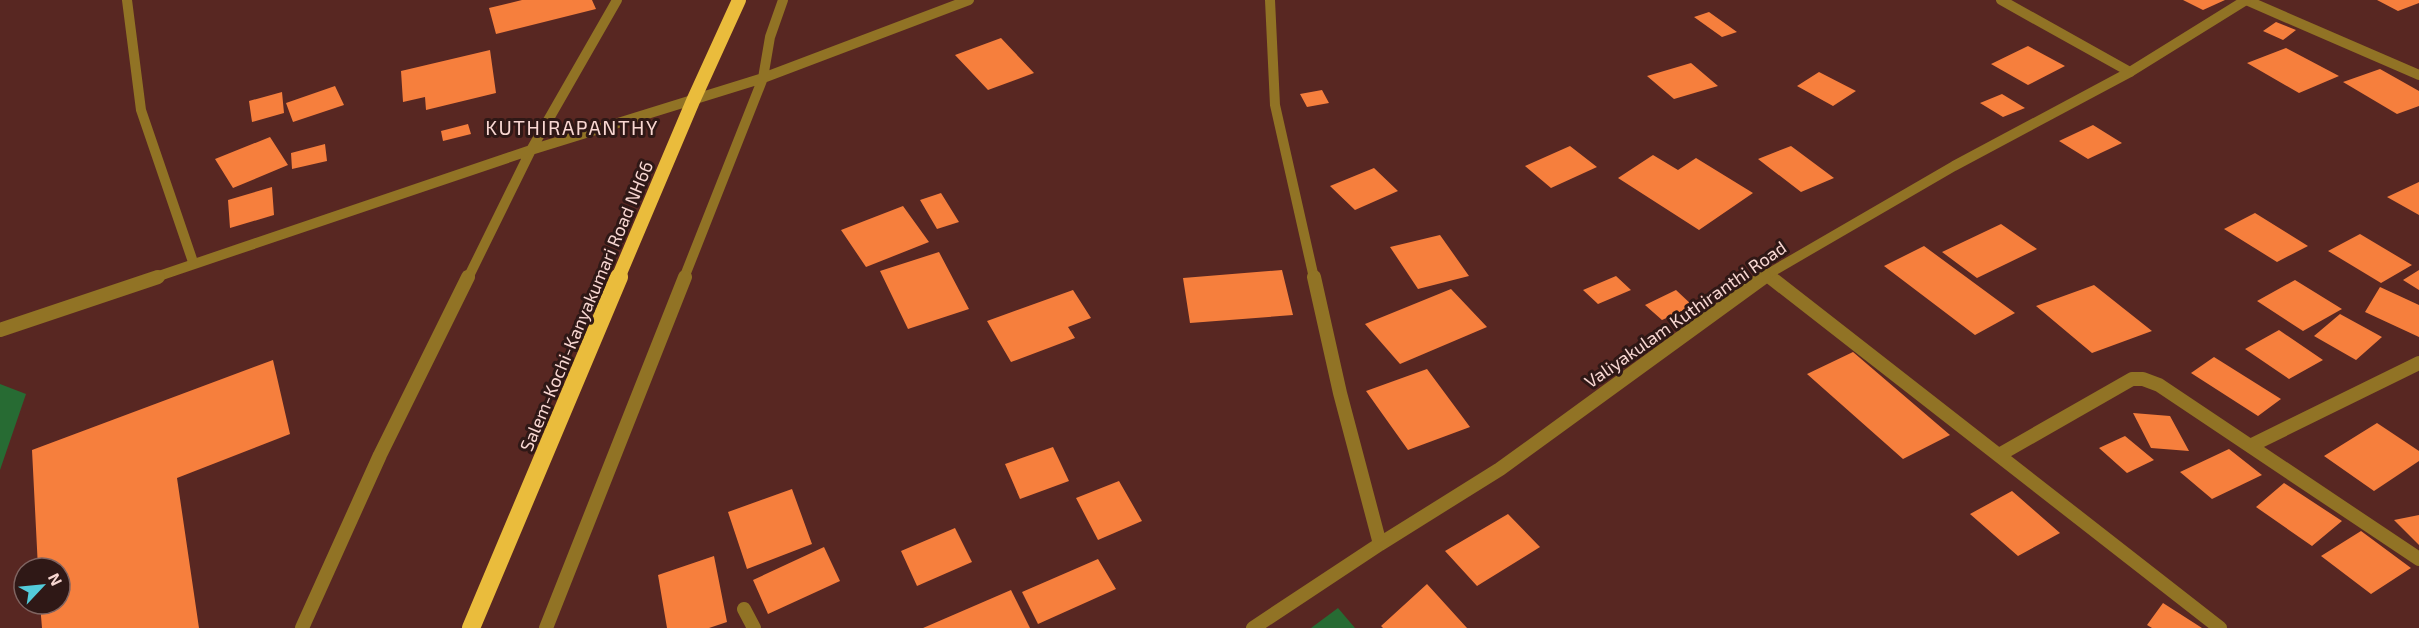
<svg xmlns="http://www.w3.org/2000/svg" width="2419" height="628" font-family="'Exo 2',sans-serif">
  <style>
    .green { fill: #276b33 }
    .building { fill: #f67f3d }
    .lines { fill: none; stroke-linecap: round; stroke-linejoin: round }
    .minor-far1 { stroke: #917325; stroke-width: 10 }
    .minor { stroke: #917325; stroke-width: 14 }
    .tertiary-far1 { stroke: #917325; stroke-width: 10 }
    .tertiary { stroke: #917325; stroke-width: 14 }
    .trunk-bridge-far1 { stroke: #eabc3c; stroke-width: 14 }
    .trunk-bridge { stroke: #eabc3c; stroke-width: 18 }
    .labels { text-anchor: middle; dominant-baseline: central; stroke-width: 6; stroke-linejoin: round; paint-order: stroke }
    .street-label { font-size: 18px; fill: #f8d7d2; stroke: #2f1816 }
    .neighbourhood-label { font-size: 20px; letter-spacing: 1.5px; fill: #f8d7d2; stroke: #2f1816 }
  </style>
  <rect width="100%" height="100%" fill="#582722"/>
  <!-- green -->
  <path class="green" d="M 0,384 L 26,394 L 0,470 Z
    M 1338,608 L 1355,628 L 1311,628 Z"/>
  <!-- building -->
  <path class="building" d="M 522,0 L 592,0 L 596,9 L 496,34 L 489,8 Z
    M 2183,0 L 2225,0 L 2203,10 Z
    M 2377,0 L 2419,0 L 2419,3 L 2398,11 Z
    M 1709,12 L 1737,32 L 1722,37 L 1694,17 Z
    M 2276,22 L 2296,30 L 2283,40 L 2263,31 Z
    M 1001,38 L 1034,73 L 988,90 L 955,55 Z
    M 2028,46 L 2065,66 L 2028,85 L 1991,64 Z
    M 2286,48 L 2339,76 L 2299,93 L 2247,63 Z
    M 490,50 L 496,93 L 426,110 L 425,97 L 403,102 L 401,71 Z
    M 1691,63 L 1718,86 L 1674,99 L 1647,76 Z
    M 2380,69 L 2419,91 L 2419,106 L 2397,114 L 2343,82 Z
    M 1819,72 L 1856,91 L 1833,106 L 1797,86 Z
    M 335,86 L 344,105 L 293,122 L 286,103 Z
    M 1322,90 L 1329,103 L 1307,107 L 1300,94 Z
    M 282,92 L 284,113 L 252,122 L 249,101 Z
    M 2002,94 L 2025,108 L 2003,117 L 1980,103 Z
    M 468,124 L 471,134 L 443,141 L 441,131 Z
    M 2093,125 L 2122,143 L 2088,159 L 2059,141 Z
    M 270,137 L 288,165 L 233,188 L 215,159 Z
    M 325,144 L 327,161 L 292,169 L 291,153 Z
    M 1570,146 L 1597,167 L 1551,188 L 1525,166 Z
    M 1791,146 L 1834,178 L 1801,192 L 1758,159 Z
    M 1653,155 L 1678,170 L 1696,158 L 1753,193 L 1699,230 L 1618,178 Z
    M 1374,168 L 1398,191 L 1355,210 L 1330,186 Z
    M 2419,182 L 2419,215 L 2387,197 Z
    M 272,187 L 274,215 L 230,228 L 228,200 Z
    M 941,193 L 959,222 L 937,229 L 920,200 Z
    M 903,206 L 929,242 L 866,267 L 841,230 Z
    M 2255,213 L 2308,246 L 2277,262 L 2224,229 Z
    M 2001,224 L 2037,249 L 1977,278 L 1942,252 Z
    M 2360,234 L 2412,265 L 2381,283 L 2328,251 Z
    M 1440,235 L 1469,276 L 1418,289 L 1390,247 Z
    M 1924,246 L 2015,313 L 1975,335 L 1884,266 Z
    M 939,252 L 969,309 L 908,329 L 880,271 Z
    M 1282,270 L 1293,315 L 1190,323 L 1183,278 Z
    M 2419,270 L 2419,290 L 2403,280 Z
    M 1616,276 L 1631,290 L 1598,304 L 1583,290 Z
    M 2295,280 L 2342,309 L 2303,331 L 2257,301 Z
    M 2094,285 L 2152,331 L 2092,353 L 2036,306 Z
    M 2380,287 L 2419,305 L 2419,337 L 2365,312 Z
    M 1451,289 L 1487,327 L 1400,364 L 1365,324 Z
    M 1073,290 L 1091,318 L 1068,327 L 1075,338 L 1011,362 L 987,321 Z
    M 1676,290 L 1693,306 L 1662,320 L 1645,305 Z
    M 2340,314 L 2382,337 L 2356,360 L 2314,336 Z
    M 2279,330 L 2323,360 L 2289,379 L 2245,349 Z
    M 1853,352 L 1950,435 L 1903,459 L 1807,374 Z
    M 2214,357 L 2281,399 L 2258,416 L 2191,373 Z
    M 273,360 L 290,434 L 177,478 L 199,628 L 42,628 L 40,604 L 60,604 L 60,568 L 38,568 L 32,450 Z
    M 1427,369 L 1470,427 L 1408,450 L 1366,391 Z
    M 2133,413 L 2170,416 L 2189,451 L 2151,448 Z
    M 2377,423 L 2419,451 L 2419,461 L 2374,491 L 2324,456 Z
    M 2125,436 L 2154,460 L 2127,473 L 2099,448 Z
    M 1053,447 L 1069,481 L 1020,499 L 1005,464 Z
    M 2229,449 L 2262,475 L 2212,499 L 2180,472 Z
    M 1119,481 L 1142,521 L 1098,540 L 1076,498 Z
    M 2284,483 L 2342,521 L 2312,546 L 2256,507 Z
    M 792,489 L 812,544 L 747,569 L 728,512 Z
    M 2012,491 L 2060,533 L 2018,556 L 1970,514 Z
    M 1508,514 L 1540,547 L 1477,586 L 1445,551 Z
    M 2419,515 L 2419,545 L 2394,520 Z
    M 955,528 L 972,562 L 917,586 L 901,551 Z
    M 2361,531 L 2411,568 L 2371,594 L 2321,556 Z
    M 824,547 L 840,581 L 768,614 L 753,580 Z
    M 714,556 L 727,622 L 709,628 L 667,628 L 658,575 Z
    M 1098,559 L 1116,589 L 1038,624 L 1022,592 Z
    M 1427,584 L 1467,628 L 1383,628 L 1381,626 Z
    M 1011,590 L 1030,628 L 923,628 Z
    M 2163,603 L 2202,628 L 2152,628 L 2147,625 Z"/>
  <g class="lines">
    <!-- minor-far1 -->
    <path class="minor-far1" d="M 127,0 L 141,110 L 193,262
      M 2001,0 L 2130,72
      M 2246,0 L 2419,75
      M 1767,274 L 1772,278"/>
    <!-- minor -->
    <path class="minor" d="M 1770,277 L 2220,628
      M 2250,446 L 2419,363
      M 1999,455 L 2132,379 L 2143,379 L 2159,385 L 2419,559
      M 744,609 L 754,628"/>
    <!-- tertiary-far1 -->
    <path class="tertiary-far1" d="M 1270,0 L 1275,105 L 1314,278
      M 153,278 L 531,150 L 763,78 L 969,0
      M 468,278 L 531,150 L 617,0
      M 684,278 L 763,78 L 770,37 L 783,0
      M 1761,278 L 1954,166 L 2130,72 L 2246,0"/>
    <!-- tertiary -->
    <path class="tertiary" d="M 1314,277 L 1340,393 L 1380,544
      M 0,330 L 158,277
      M 302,628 L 380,455 L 468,277
      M 546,628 L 685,277
      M 1253,628 L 1380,544 L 1500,469 L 1764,277"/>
    <!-- trunk-bridge-far1 -->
    <path class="trunk-bridge-far1" d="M 618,278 L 693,101 L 739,0"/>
    <!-- trunk-bridge -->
    <path class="trunk-bridge" d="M 471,628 L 619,277"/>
  </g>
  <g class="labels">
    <!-- street labels -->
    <g class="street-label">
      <text transform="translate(586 306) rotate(-67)">Salem-Kochi-Kanyakumari Road NH66</text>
      <text transform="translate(1685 314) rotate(-35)">Valiyakulam Kuthiranthi Road</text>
    </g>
    <!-- neighbourhood labels -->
    <g class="neighbourhood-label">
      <text x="572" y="127">KUTHIRAPANTHY</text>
    </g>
  </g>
  <!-- north arrow -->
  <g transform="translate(42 586) rotate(64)"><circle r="28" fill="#2f1816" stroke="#7f6461" stroke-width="1.5"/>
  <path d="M0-4.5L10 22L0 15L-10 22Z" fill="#53cbda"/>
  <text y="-9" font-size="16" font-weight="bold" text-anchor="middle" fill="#f8d7d2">N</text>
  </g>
</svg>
